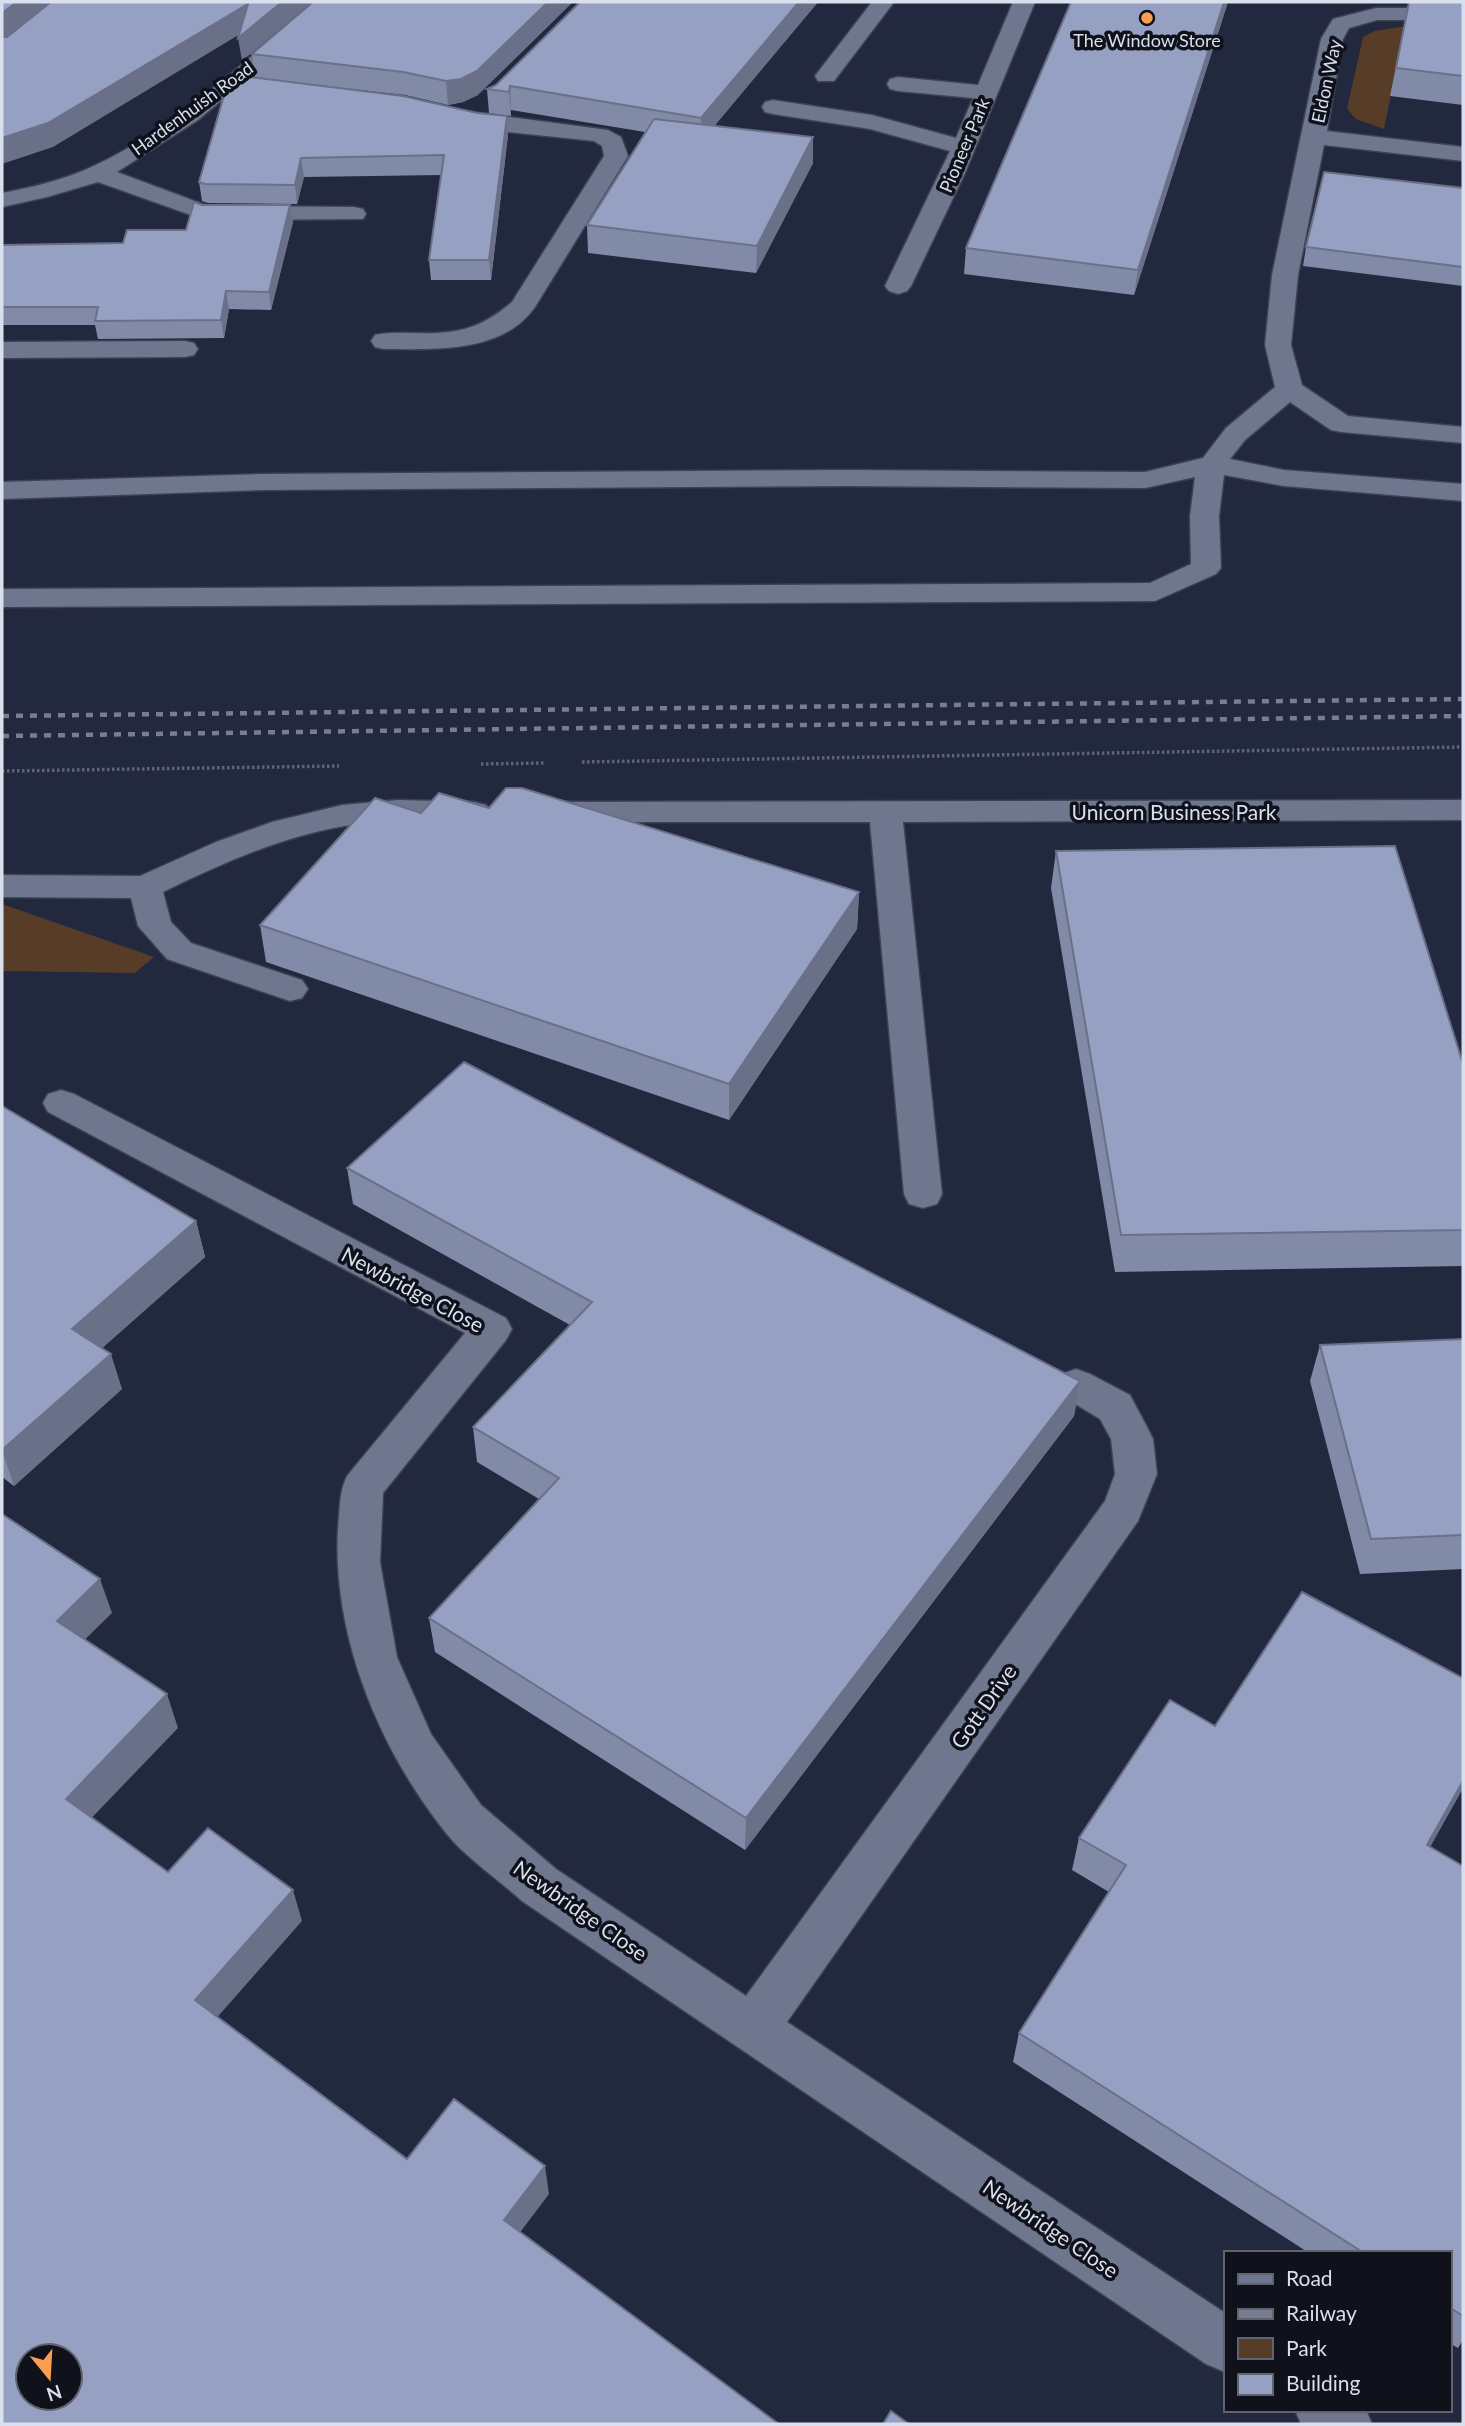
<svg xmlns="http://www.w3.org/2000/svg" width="1465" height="2426" font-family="Lato,sans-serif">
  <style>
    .green { fill: #573c28 }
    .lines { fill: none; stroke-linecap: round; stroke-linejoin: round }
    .minor-casing { stroke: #3d4253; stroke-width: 3 }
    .path { stroke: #5e6477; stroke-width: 3.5; stroke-dasharray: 2.5 2.5; stroke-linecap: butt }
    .minor { fill: #6f778f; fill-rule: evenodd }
    .rail { stroke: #787e90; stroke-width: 4.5; stroke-dasharray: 7 7; stroke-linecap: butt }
    .wall { fill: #818aa7 }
    .shaded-wall { fill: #697088 }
    .building { fill: #96a0c2; stroke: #697088; stroke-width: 2; fill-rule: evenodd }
    .poi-dot { fill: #fb9e51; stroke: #0f121b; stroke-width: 2.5 }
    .labels { text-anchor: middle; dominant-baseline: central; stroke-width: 7; stroke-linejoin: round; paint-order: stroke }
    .far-poi-label { font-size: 18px; fill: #dadfed; stroke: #0f121b }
    .far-street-label { font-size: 18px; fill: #dadfed; stroke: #0f121b }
    .street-label { font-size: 21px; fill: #dadfed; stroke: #0f121b }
  </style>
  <rect width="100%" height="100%" fill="#22283d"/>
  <!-- green -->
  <path class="green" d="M 1400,27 L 1463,27 L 1403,34 L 1384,129 L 1356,119 L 1347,109 L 1363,37 L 1375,31 Z
    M 2,904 L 154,957 L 135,973 L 2,971 Z"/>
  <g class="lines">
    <defs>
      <path id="minor" d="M 315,2 L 339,2 L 198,120 L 117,172 L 208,206 L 354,207 L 363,209 L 366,214 L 363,219 L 205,220 L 98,182 L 47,197 L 2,207 L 2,193 C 30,188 58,181 85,170 C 169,134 246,60 315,2 Z
        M 872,2 L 894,2 L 834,81 L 818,81 L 815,76 Z
        M 1013,2 L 1035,2 L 965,173 L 911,286 L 907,291 L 898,294 L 889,291 L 885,286 L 950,151 L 870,129 L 773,114 L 765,112 L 762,107 L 765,102 L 773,100 L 872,115 L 956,138 L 973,98 L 898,91 L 890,89 L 887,84 L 890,79 L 898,77 L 978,85 Z
        M 1376,8 L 1463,8 L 1463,20 L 1377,20 L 1349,28 L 1343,39 L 1327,131 L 1463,147 L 1463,161 L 1324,145 L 1298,275 L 1291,345 L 1302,385 L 1348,416 L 1463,427 L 1463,443 L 1341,432 L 1331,430 L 1290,402 L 1245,440 L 1230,459 L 1284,470 L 1463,484 L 1463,501 L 1284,486 L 1224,475 L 1219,516 L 1221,568 L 1216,574 L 1155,601 L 2,607 L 2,589 L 1150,583 L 1191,564 L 1190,516 L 1195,477 L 1145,488 L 848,486 L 264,490 L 2,499 L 2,482 L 264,474 L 848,470 L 1145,472 L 1203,458 L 1226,428 L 1275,387 L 1265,345 L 1272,275 L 1321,39 L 1333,19 Z
        M 457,110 L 608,130 L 621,137 L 628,156 L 535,307 C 502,354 434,349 384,349 L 375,347 L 371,341 L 375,335 C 388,332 401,333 414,333 C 456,334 479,330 512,302 L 604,156 L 602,146 L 594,141 L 479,129 L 449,122 L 445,117 L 449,112 Z
        M 185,341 L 194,343 L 198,349 L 194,355 L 185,357 L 2,358 L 2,342 Z
        M 398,800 L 474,802 L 486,805 L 490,812 L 486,819 L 474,822 C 440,822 406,819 372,822 C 297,830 230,859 163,892 L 171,922 L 191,943 L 302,980 L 308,989 L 302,998 L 290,1001 L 167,959 L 138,926 L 131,898 L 2,897 L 2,875 L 140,876 L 216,842 L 272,822 L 342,805 Z
        M 1463,800 L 1463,820 L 903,822 L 942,1194 L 937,1204 L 923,1208 L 909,1204 L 904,1194 L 870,822 L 545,822 L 533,819 L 529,812 L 533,805 L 545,802 Z
        M 61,1090 L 74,1094 L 506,1318 L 512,1329 L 506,1340 L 383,1493 L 380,1562 L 397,1657 L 431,1734 L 481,1805 L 556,1869 L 746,1996 L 1105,1501 L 1115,1474 L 1111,1439 L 1100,1419 L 1062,1396 L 1056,1385 L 1062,1374 L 1076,1369 L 1090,1374 L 1130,1395 L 1147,1427 L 1153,1439 L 1157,1474 L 1138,1521 L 787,2022 L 1225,2313 L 1225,2372 L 1206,2364 L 522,1901 C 499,1880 465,1857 446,1833 C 379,1749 332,1636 338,1528 C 340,1509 339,1492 347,1476 L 465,1333 L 48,1112 L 43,1103 L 48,1094 Z
        M 1295,2410 L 1366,2410 L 1372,2424 L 1301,2424 Z"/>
    </defs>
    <!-- minor casing -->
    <use href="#minor" class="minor-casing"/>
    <!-- path -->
    <path class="path" d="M 582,762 L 1463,747
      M 481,764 L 546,763
      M 2,771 L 339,766"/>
    <!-- minor -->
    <use href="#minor" class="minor"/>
    <!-- rail -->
    <path class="rail" d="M 2,716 L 1463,699
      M 2,736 L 1463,716"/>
  </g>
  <!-- wall -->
  <path class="wall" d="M 313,2 L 478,95 L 463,102 L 448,105 L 405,95 L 298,83 L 477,113 L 507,116 L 508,135 L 491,280 L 431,280 L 429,260 L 442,175 L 304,177 L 297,204 L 208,203 L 202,201 L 199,182 L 255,78 L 252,54 Z
    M 580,2 L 818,2 L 715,125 L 813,163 L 756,273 L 588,253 L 587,225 L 645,132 L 511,110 L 511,116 L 489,113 L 487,89 L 496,85 Z
    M 1409,2 L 1463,2 L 1463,105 L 1390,96 Z
    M 1227,5 L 1134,295 L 964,274 L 966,248 Z
    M 1463,188 L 1463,286 L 1303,266 L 1306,247 Z
    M 202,205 L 293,222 L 271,310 L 229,309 L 224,338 L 98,339 L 95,325 L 2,325 L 2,245 L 123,243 L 186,230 Z
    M 489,808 L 859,892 L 857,929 L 729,1120 L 266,962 L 260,925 L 421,813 Z
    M 1056,851 L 1463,1064 L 1463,1266 L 1115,1272 L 1051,888 Z
    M 2,1106 L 196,1221 L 205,1257 L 102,1348 L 122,1389 L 14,1486 L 2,1477 Z
    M 347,1168 L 1080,1381 L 1074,1416 L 745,1850 L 435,1652 L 429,1618 L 539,1499 L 477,1462 L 473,1427 L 570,1325 L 353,1204 Z
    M 1463,1339 L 1463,1569 L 1360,1574 L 1310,1381 L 1320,1345 Z
    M 1215,1726 L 1463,1788 L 1430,1847 L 1463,1866 L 1463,2340 L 1458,2348 L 1449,2343 L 1449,2253 L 1309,2253 L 1013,2062 L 1019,2033 L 1109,1892 L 1072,1870 L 1079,1838 Z"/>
  <!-- shaded-wall -->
  <path class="shaded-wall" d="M 17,2 L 54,2 L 2,40 L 2,13 Z
    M 282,2 L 312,2 L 242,61 L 238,38 L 250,28 L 53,147 L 2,164 L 2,138 L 248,4 Z
    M 548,2 L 573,2 L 478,95 L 463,102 L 448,105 L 446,81 Z
    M 799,2 L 818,2 L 701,142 L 701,118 Z
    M 1224,2 L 1228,2 L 1227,5 L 1134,295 L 1138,270 Z
    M 510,86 L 511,110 L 511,116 L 509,92 Z
    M 507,116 L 508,135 L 491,280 L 489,260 Z
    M 813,137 L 813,163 L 756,273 L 757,246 Z
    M 301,158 L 304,177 L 297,204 L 295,185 Z
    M 290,205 L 293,222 L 271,310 L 269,292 Z
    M 226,291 L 229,309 L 224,338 L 221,320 Z
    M 859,892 L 857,929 L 729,1120 L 729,1084 Z
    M 196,1221 L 205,1257 L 83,1365 L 72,1329 Z
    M 111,1354 L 122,1389 L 14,1486 L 2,1450 Z
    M 1080,1381 L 1074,1416 L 745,1850 L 746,1818 Z
    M 100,1579 L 112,1613 L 69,1655 L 57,1621 Z
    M 167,1694 L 178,1728 L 79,1831 L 66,1799 Z
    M 1463,1781 L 1463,1788 L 1413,1877 L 1427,1845 Z
    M 293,1890 L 302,1921 L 206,2030 L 195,2000 Z
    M 545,2166 L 549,2194 L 509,2247 L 504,2220 Z"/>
  <!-- building -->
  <path class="building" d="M 2,2 L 17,2 L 2,13 Z
    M 51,2 L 282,2 L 238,38 L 248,4 L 48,123 L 2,138 L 2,37 L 7,37 Z
    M 313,2 L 548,2 L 477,71 L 461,79 L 446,81 L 403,72 L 252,54 Z
    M 580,2 L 799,2 L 701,118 L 510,86 L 509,92 L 487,89 L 496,85 Z
    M 1071,2 L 1224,2 L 1138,270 L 966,248 Z
    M 1409,2 L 1463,2 L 1463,76 L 1396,68 Z
    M 233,75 L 403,96 L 477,113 L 507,116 L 489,260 L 429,260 L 444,155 L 301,158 L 295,185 L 205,184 L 199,182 L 229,78 Z
    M 654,119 L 813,137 L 757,246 L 587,225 Z
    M 1324,172 L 1463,188 L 1463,267 L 1306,247 Z
    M 194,202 L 202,205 L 290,205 L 269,292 L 226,291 L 221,320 L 95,321 L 98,307 L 2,307 L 2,245 L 123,243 L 127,230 L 186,230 Z
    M 506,788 L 522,788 L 859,892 L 729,1084 L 260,925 L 375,798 L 421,813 L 439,793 L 489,808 Z
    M 1395,846 L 1463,1064 L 1463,1230 L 1121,1235 L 1056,851 Z
    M 464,1062 L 1080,1381 L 746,1818 L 429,1618 L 559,1478 L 473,1427 L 592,1302 L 347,1168 Z
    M 2,1106 L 196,1221 L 72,1329 L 111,1354 L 2,1450 Z
    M 1463,1339 L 1463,1535 L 1371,1539 L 1320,1345 Z
    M 2,1514 L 100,1579 L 57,1621 L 167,1694 L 66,1799 L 168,1872 L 208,1828 L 293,1890 L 195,2000 L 407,2159 L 454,2099 L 545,2166 L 504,2220 L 779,2424 L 2,2424 ZM 28,2356 L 70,2356 L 70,2398 L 28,2398 Z
    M 1302,1592 L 1463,1678 L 1463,1781 L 1427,1845 L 1463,1866 L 1463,2316 L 1449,2307 L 1449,2253 L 1364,2253 L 1019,2033 L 1126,1865 L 1079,1838 L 1170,1700 L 1215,1726 Z
    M 891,2411 L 909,2424 L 883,2424 Z"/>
  <!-- markers -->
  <circle class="poi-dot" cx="1147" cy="18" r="7"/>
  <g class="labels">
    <!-- far-poi labels -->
    <g class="far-poi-label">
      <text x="1147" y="40">The Window Store</text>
    </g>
    <!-- far-street labels -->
    <g class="far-street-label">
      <text transform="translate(1326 81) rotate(-78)">Eldon Way</text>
      <text transform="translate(192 108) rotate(-36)">Hardenhuish Road</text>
      <text transform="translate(964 145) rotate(-67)">Pioneer Park</text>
    </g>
    <!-- street labels -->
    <g class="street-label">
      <text x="1174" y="811">Unicorn Business Park</text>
      <text transform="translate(413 1289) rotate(28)">Newbridge Close</text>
      <text transform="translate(983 1706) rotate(-55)">Gott Drive</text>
      <text transform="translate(581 1910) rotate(35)">Newbridge Close</text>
      <text transform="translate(1051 2228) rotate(34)">Newbridge Close</text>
    </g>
  </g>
  <!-- border -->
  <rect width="1465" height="2426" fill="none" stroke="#dadfed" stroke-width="7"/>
  <!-- legend -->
  <rect x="1224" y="2251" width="228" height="161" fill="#0f121b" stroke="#60646f" stroke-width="2"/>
  <rect x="1238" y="2274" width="35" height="10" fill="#6f778f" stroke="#60646f" stroke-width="2"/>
  <text x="1286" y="2286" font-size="21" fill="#dadfed">Road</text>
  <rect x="1238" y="2309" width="35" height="10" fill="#787e90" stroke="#60646f" stroke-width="2"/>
  <text x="1286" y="2321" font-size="21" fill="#dadfed">Railway</text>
  <rect x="1238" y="2338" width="35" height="21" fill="#573c28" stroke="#60646f" stroke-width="2"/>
  <text x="1286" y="2356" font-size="21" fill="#dadfed">Park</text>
  <rect x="1238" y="2374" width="35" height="21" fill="#96a0c2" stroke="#60646f" stroke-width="2"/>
  <text x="1286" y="2391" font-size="21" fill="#dadfed">Building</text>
  <!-- north arrow -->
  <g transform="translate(49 2377) rotate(162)"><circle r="33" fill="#0f121b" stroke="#60646f" stroke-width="2"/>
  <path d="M0-5L12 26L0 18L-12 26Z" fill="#fb9e51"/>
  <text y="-10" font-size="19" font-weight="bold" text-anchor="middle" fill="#dadfed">N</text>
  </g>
</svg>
